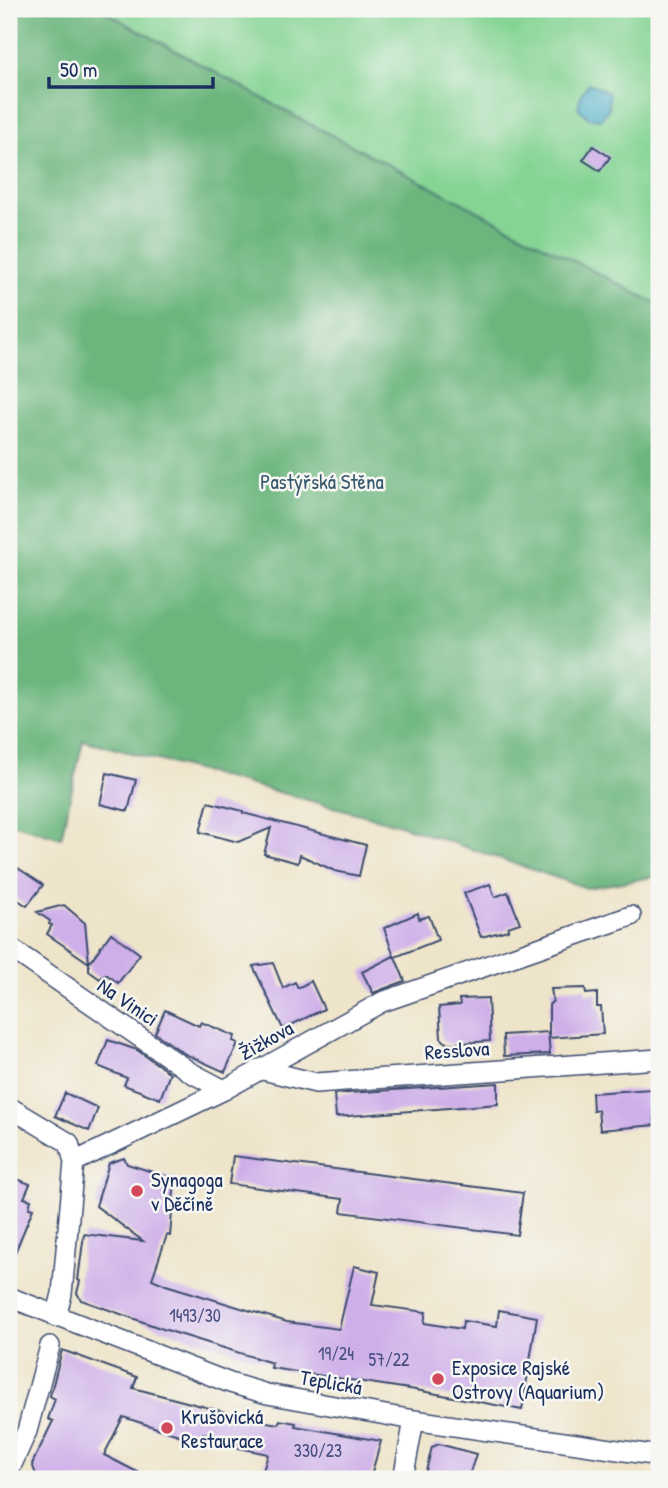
<svg xmlns="http://www.w3.org/2000/svg" width="668" height="1488" font-family="'Patrick Hand',sans-serif">
  <style>
    .green { fill: #85d494; stroke: #508279; stroke-width: 2 }
    .forest { fill: #6cb67e; stroke: #44726e; stroke-width: 2 }
    .water { fill: #44abc4; stroke: #306d91; stroke-width: 2 }
    .building { fill: #ceafe9 }
    .lines { fill: none; stroke-linecap: round; stroke-linejoin: round }
    .minor-casing { stroke: #3b4a6e; stroke-width: 22 }
    .minor { stroke: #fff; stroke-width: 19 }
    .poi-dot { fill: #d1495b; stroke: #f6f6f2; stroke-width: 2.5 }
    .labels { text-anchor: middle; dominant-baseline: central; stroke-width: 5; stroke-linejoin: round; paint-order: stroke }
    .number-label { font-size: 18px; fill: #484f81 }
    .park-label { font-size: 21px; fill: #36586c; stroke: #f6f6f2 }
    .street-label { font-size: 21px; fill: #1b2f5e; stroke: #f6f6f2 }
    .poi-label { font-size: 21px; fill: #1b2f5e; stroke: #f6f6f2; text-anchor: start }
  </style>
  <rect width="100%" height="100%" fill="#f6f6f2"/>
  <filter id="ink" filterUnits="userSpaceOnUse"><feTurbulence type="fractalNoise" baseFrequency=".0143" numOctaves="2"/><feDisplacementMap in="SourceGraphic" scale="14" xChannelSelector="R" yChannelSelector="G"/><feConvolveMatrix kernelMatrix="1 2 1 2 8 2 1 2 1" color-interpolation-filters="sRGB"/></filter>
  <filter id="wash" filterUnits="userSpaceOnUse"><feTurbulence type="fractalNoise" baseFrequency=".00686" numOctaves="4" result="noise"/><feDisplacementMap in="SourceGraphic" scale="28" xChannelSelector="R" yChannelSelector="G"/><feGaussianBlur stdDeviation="1.57" result="paint"/><feColorMatrix in="noise" values="0 0 0 0 0 0 0 0 0 0 0 0 0 0 0 0 0 1.4 0 .05"/><feComposite in="paint" operator="in"/></filter>
  <g filter="url(#wash)">
    <rect width="100%" height="100%" fill="#eee4c9"/>
    <!-- green -->
    <path class="green" d="M 100,9 L 659,9 L 659,305 L 300,119 Z"/>
    <!-- forest -->
    <path class="forest" d="M 9,9 L 100,9 L 300,119 L 659,305 L 659,876 L 587,888 L 394,823 L 83,740 L 61,838 L 9,822 Z"/>
    <!-- water -->
    <path class="water" d="M 589,83 L 609,93 L 609,108 L 601,119 L 589,118 L 578,108 L 581,94 Z"/>
    <g id="blocks">
      <!-- building -->
      <path class="building" d="M 593,146 L 610,157 L 600,171 L 583,160 Z
        M 107,773 L 136,780 L 128,811 L 100,804 Z
        M 208,802 L 243,811 L 243,813 L 366,845 L 359,876 L 335,871 L 300,855 L 298,863 L 264,854 L 271,828 L 238,842 L 200,832 Z
        M 9,862 L 43,885 L 27,906 L 9,894 Z
        M 490,884 L 495,897 L 508,892 L 520,923 L 508,927 L 508,930 L 481,937 L 464,893 Z
        M 64,905 L 85,923 L 89,963 L 111,933 L 140,954 L 118,983 L 106,974 L 100,979 L 89,971 L 89,963 L 47,934 L 52,925 L 49,924 L 50,921 L 37,912 Z
        M 418,913 L 419,919 L 429,916 L 438,940 L 395,957 L 405,981 L 373,993 L 362,972 L 394,956 L 384,928 Z
        M 273,963 L 283,988 L 295,982 L 298,988 L 311,981 L 324,1009 L 283,1029 L 253,966 Z
        M 585,988 L 586,994 L 597,993 L 597,1007 L 601,1007 L 603,1034 L 549,1038 L 549,1005 L 553,1001 L 551,989 Z
        M 488,998 L 490,1041 L 447,1044 L 441,1038 L 439,1007 L 460,1005 L 459,999 Z
        M 165,1010 L 199,1026 L 201,1022 L 235,1036 L 233,1041 L 238,1043 L 225,1072 L 185,1054 L 155,1033 Z
        M 548,1032 L 550,1054 L 504,1056 L 503,1035 Z
        M 108,1040 L 137,1050 L 170,1073 L 160,1099 L 124,1085 L 127,1078 L 98,1066 Z
        M 498,1083 L 498,1104 L 336,1117 L 334,1094 Z
        M 652,1089 L 655,1125 L 600,1130 L 598,1110 L 593,1111 L 592,1093 Z
        M 65,1093 L 98,1108 L 89,1131 L 55,1116 Z
        M 233,1156 L 523,1193 L 517,1235 L 341,1212 L 343,1199 L 229,1184 Z
        M 124,1158 L 127,1164 L 175,1179 L 170,1236 L 167,1235 L 152,1279 L 166,1285 L 287,1322 L 339,1329 L 354,1266 L 379,1272 L 372,1305 L 426,1312 L 424,1323 L 462,1329 L 463,1321 L 497,1326 L 499,1310 L 537,1317 L 522,1410 L 416,1390 L 271,1368 L 272,1363 L 163,1329 L 81,1300 L 77,1293 L 80,1281 L 78,1280 L 84,1234 L 143,1241 L 96,1206 L 109,1163 Z
        M 9,1176 L 30,1184 L 24,1198 L 31,1200 L 29,1208 L 33,1209 L 9,1267 Z
        M 62,1350 L 137,1377 L 133,1388 L 255,1420 L 278,1424 L 280,1420 L 296,1423 L 295,1426 L 381,1441 L 370,1479 L 277,1479 L 262,1475 L 268,1454 L 239,1448 L 241,1444 L 203,1433 L 200,1442 L 123,1417 L 104,1455 L 151,1479 L 38,1479 L 32,1464 L 53,1421 L 48,1419 L 55,1399 L 50,1396 Z
        M 439,1444 L 476,1454 L 468,1479 L 424,1479 L 432,1447 Z"/>
    </g>
  </g>
  <g filter="url(#ink)">
    <use href="#blocks" fill-opacity="0" stroke="#3b4a6e" stroke-width="2"/>
    <g class="lines">
      <defs>
        <path id="minor" d="M 9,947 L 190,1072 L 224,1090
          M 259,1069 L 316,1083 L 659,1059
          M 9,1107 L 69,1143 L 74,1162
          M 9,1297 L 230,1383 L 267,1394 L 414,1420 L 659,1456
          M 56,1317 L 62,1294 L 74,1162 L 224,1090 L 382,1002 L 631,916
          M 9,1471 L 27,1431 L 50,1346
          M 403,1479 L 414,1420"/>
      </defs>
      <!-- minor casing -->
      <use href="#minor" class="minor-casing"/>
      <!-- minor -->
      <use href="#minor" class="minor"/>
    </g>
  </g>
  <!-- markers -->
  <g class="poi-dot">
    <circle cx="137" cy="1191" r="7"/>
    <circle cx="438" cy="1379" r="7"/>
    <circle cx="167" cy="1428" r="7"/>
  </g>
  <g class="labels">
    <!-- number labels -->
    <g class="number-label">
      <text x="195" y="1315">1493/30</text>
      <text x="336" y="1353">19/24</text>
      <text x="389" y="1359">57/22</text>
      <text x="318" y="1450">330/23</text>
    </g>
    <!-- park labels -->
    <g class="park-label">
      <text x="322" y="481">Pastýřská Stěna</text>
    </g>
    <!-- street labels -->
    <g class="street-label">
      <text transform="translate(128 1002) rotate(34)">Na Vinici</text>
      <text transform="translate(266 1040) rotate(-29)">Žižkova</text>
      <text transform="translate(457 1050) rotate(-4)">Resslova</text>
      <text transform="translate(331 1382) rotate(10)">Teplická</text>
    </g>
    <!-- poi labels -->
    <g class="poi-label">
      <text x="151" y="1179">Synagoga<tspan x="151" dy="24">v Děčíně</tspan></text>
      <text x="452" y="1367">Exposice Rajské<tspan x="452" dy="24">Ostrovy (Aquarium)</tspan></text>
      <text x="181" y="1416">Krušovická<tspan x="181" dy="24">Restaurace</tspan></text>
    </g>
  </g>
  <!-- margin -->
  <rect width="668" height="1488" fill="none" stroke="#f6f6f2" stroke-width="35"/>
  <!-- scale -->
  <path d="M49 77v10h164v-10" fill="none" stroke="#1b2f5e" stroke-width="3.5"/>
  <text x="60" y="77" font-size="21" fill="#1b2f5e" stroke="#f6f6f2" stroke-width="5" paint-order="stroke">50 m</text>
</svg>
